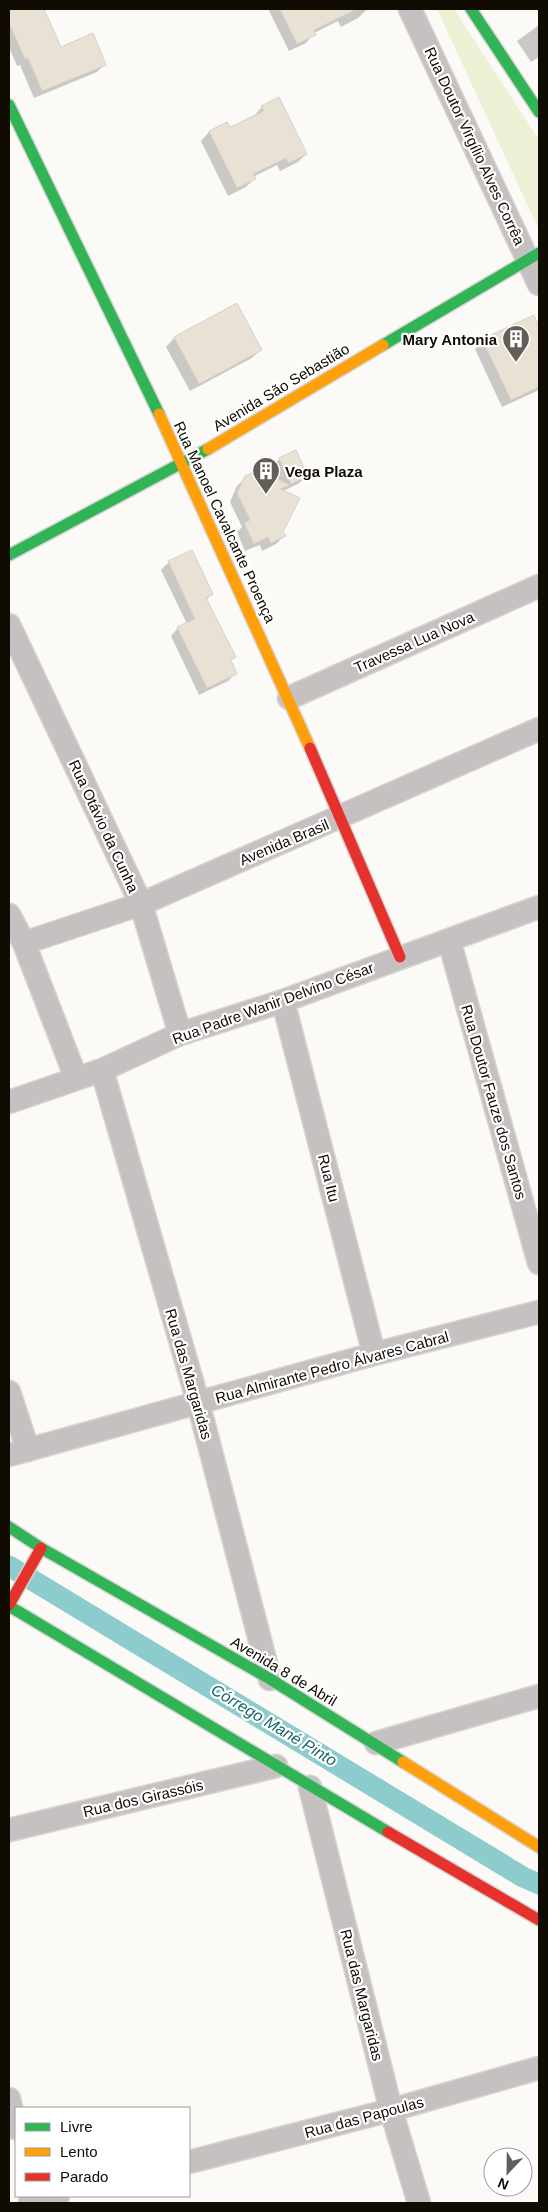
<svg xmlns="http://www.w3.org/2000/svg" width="548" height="2212" font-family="Helvetica,sans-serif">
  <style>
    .green { fill: #edf0d5 }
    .shadow { fill: #0003 }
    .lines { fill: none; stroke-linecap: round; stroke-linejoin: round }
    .canal { stroke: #8dcccd; stroke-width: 21 }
    .building { fill: #e9e2d4; stroke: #d5d1ca }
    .street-casing { stroke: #d5d4d1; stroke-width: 25 }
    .fast-casing { stroke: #d5d4d1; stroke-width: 14 }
    .slow-casing { stroke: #d5d4d1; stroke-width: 14 }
    .jam-casing { stroke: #d5d4d1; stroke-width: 14 }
    .street { stroke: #c6c0c0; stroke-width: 22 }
    .fast { stroke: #30b455; stroke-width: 11 }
    .slow { stroke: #ff9f0a; stroke-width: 11 }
    .jam { stroke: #e5322d; stroke-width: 11 }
    .labels { text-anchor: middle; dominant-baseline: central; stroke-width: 4.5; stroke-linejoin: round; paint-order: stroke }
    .street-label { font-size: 15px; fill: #100b03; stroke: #fff }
    .poi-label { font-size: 15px; font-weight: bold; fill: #100b03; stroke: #fff; text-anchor: end }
    .water-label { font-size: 16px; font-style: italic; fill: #166364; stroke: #fff }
  </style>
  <rect width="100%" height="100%" fill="#fcfaf7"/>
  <!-- green -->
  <path class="green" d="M 437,9 L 454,9 L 539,140 L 539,230 Z"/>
  <!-- shadow -->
  <path class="shadow" d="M 9,9 L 44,9 L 43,9 L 60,48 L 104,65 L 97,72 L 34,98 L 20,65 L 17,66 L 9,47 Z
    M 268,9 L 367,9 L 358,18 L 341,27 L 338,21 L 314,33 L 306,43 L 289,51 Z
    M 539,25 L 539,57 L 531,62 L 517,41 Z
    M 262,107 L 306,154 L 298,162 L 280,171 L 277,165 L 253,177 L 254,179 L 246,187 L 228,196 L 201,141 L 209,132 L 227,124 L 229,129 L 254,116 Z
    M 236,305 L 261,349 L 252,358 L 190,391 L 166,347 L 174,338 Z
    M 533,317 L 539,329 L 539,390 L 502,407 L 475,349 L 483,340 Z
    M 280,459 L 307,476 L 298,484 L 283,491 L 282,532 L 284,536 L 276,544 L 262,551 L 260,545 L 245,551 L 237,532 L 242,527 L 230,502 L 237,486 L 246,477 L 278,481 L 271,467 Z
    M 169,562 L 212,594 L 206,600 L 234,657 L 230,661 L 236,673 L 228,681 L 199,695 L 171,636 L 178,628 L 187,624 L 161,570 Z"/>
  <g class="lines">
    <!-- canal -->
    <path class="canal" d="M 9,1566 L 523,1877 L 539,1884"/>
  </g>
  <!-- building -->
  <path class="building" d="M 9,9 L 44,9 L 61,47 L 93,33 L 106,65 L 42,91 L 28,58 L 25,59 L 9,23 Z
    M 280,9 L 357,9 L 314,30 L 316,35 L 297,44 Z
    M 279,97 L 307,154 L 288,163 L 286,158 L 253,174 L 256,179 L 237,188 L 209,131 L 227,122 L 230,127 L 264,111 L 261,106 Z
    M 237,303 L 262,350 L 199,384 L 174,337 Z
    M 534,315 L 539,327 L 539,387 L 511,400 L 482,339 Z
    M 296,450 L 308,476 L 291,484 L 279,458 Z
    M 258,470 L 290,485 L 280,489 L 300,498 L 283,532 L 286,536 L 271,543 L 268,537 L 254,544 L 244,523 L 250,520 L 237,493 L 245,476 Z
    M 192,550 L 213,594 L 206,598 L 236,657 L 231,660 L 237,674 L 207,688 L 177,627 L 195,619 L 168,561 Z"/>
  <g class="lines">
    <defs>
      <path id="street" d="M 410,9 L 539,284
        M 9,625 L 141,904 L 180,1034
        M 289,698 L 539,586
        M 9,915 L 24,943 L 76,1078
        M 449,940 L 539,1263
        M 24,943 L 141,904 L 539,729
        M 283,1001 L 374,1354
        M 102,1070 L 198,1402 L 270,1679
        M 9,1102 L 102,1070 L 180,1034 L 283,1001 L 539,907
        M 9,1392 L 28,1450
        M 9,1455 L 374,1354 L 539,1312
        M 376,1743 L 539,1696
        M 310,1787 L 391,2110 L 419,2203
        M 9,1830 L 276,1766
        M 9,2099 L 16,2128
        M 189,2162 L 391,2110 L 539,2068
        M 30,2203 L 58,2196"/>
      <path id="fast" d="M 471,9 L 539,112
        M 9,105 L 159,414
        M 383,345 L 539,253
        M 9,555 L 208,449
        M 9,1527 L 41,1548 L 270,1679 L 403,1762
        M 9,1606 L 388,1832"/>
      <path id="slow" d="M 159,414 L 310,748
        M 208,449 L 383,345
        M 403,1762 L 539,1847"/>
      <path id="jam" d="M 310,748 L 400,957
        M 9,1605 L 41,1548
        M 388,1832 L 539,1920"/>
    </defs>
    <!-- street casing -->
    <use href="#street" class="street-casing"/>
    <!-- fast casing -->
    <use href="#fast" class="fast-casing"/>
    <!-- slow casing -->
    <use href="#slow" class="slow-casing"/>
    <!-- jam casing -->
    <use href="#jam" class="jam-casing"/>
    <!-- street -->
    <use href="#street" class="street"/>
    <!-- fast -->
    <use href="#fast" class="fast"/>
    <!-- slow -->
    <use href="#slow" class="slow"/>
    <!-- jam -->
    <use href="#jam" class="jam"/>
  </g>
  <!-- icons -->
  <defs>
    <symbol id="building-pin" viewBox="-11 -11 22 30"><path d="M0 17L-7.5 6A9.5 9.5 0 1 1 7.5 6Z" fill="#635f58" stroke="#fff"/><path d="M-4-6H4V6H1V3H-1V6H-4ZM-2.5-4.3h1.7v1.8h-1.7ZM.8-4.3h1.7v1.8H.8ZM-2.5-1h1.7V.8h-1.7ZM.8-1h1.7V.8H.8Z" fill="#fff"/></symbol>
  </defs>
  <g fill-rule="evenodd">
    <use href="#building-pin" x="500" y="323" width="32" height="43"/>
    <use href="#building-pin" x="250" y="455" width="32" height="43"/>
  </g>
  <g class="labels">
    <!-- street labels -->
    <g class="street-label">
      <text transform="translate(475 146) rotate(65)">Rua Doutor Virgílio Alves Corrêa</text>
      <text transform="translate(281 387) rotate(-31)">Avenida São Sebastião</text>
      <text transform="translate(225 522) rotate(65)">Rua Manoel Cavalcante Proença</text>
      <text transform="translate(414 642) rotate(-24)">Travessa Lua Nova</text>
      <text transform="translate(104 826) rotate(65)">Rua Otávio da Cunha</text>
      <text transform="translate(284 842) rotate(-23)">Avenida Brasil</text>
      <text transform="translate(273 1003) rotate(-20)">Rua Padre Wanir Delvino César</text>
      <text transform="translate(494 1102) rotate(74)">Rua Doutor Fauze dos Santos</text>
      <text transform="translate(329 1178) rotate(76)">Rua Itu</text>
      <text transform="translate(332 1367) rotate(-15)">Rua Almirante Pedro Álvares Cabral</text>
      <text transform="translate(189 1374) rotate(74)">Rua das Margaridas</text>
      <text transform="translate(284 1671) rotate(31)">Avenida 8 de Abril</text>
      <text transform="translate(143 1798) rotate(-13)">Rua dos Girassóis</text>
      <text transform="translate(362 1995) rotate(76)">Rua das Margaridas</text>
      <text transform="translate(364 2117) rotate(-15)">Rua das Papoulas</text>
    </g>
    <!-- poi labels -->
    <g class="poi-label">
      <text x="497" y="339">Mary Antonia</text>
      <text x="285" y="471" text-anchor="start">Vega Plaza</text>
    </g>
    <!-- water labels -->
    <g class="water-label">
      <text transform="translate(274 1725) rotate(31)">Córrego Mané Pinto</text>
    </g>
  </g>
  <!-- border -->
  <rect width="548" height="2212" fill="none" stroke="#100b03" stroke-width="20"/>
  <!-- legend -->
  <rect x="15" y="2107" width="175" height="90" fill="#ffffff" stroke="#9f9d9a"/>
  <rect x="25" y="2123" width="25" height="8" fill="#30b455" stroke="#9f9d9a"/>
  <text x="60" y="2132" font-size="15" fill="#100b03">Livre</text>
  <rect x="25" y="2148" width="25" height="8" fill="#ff9f0a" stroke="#9f9d9a"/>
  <text x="60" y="2157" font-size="15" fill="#100b03">Lento</text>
  <rect x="25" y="2173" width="25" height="8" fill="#e5322d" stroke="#9f9d9a"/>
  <text x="60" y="2182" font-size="15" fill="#100b03">Parado</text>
  <!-- north arrow -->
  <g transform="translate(508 2172) rotate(202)"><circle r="24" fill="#ffffff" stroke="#9f9d9a"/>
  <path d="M0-4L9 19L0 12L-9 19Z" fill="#635f58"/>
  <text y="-8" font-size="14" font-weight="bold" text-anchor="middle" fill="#100b03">N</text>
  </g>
</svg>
